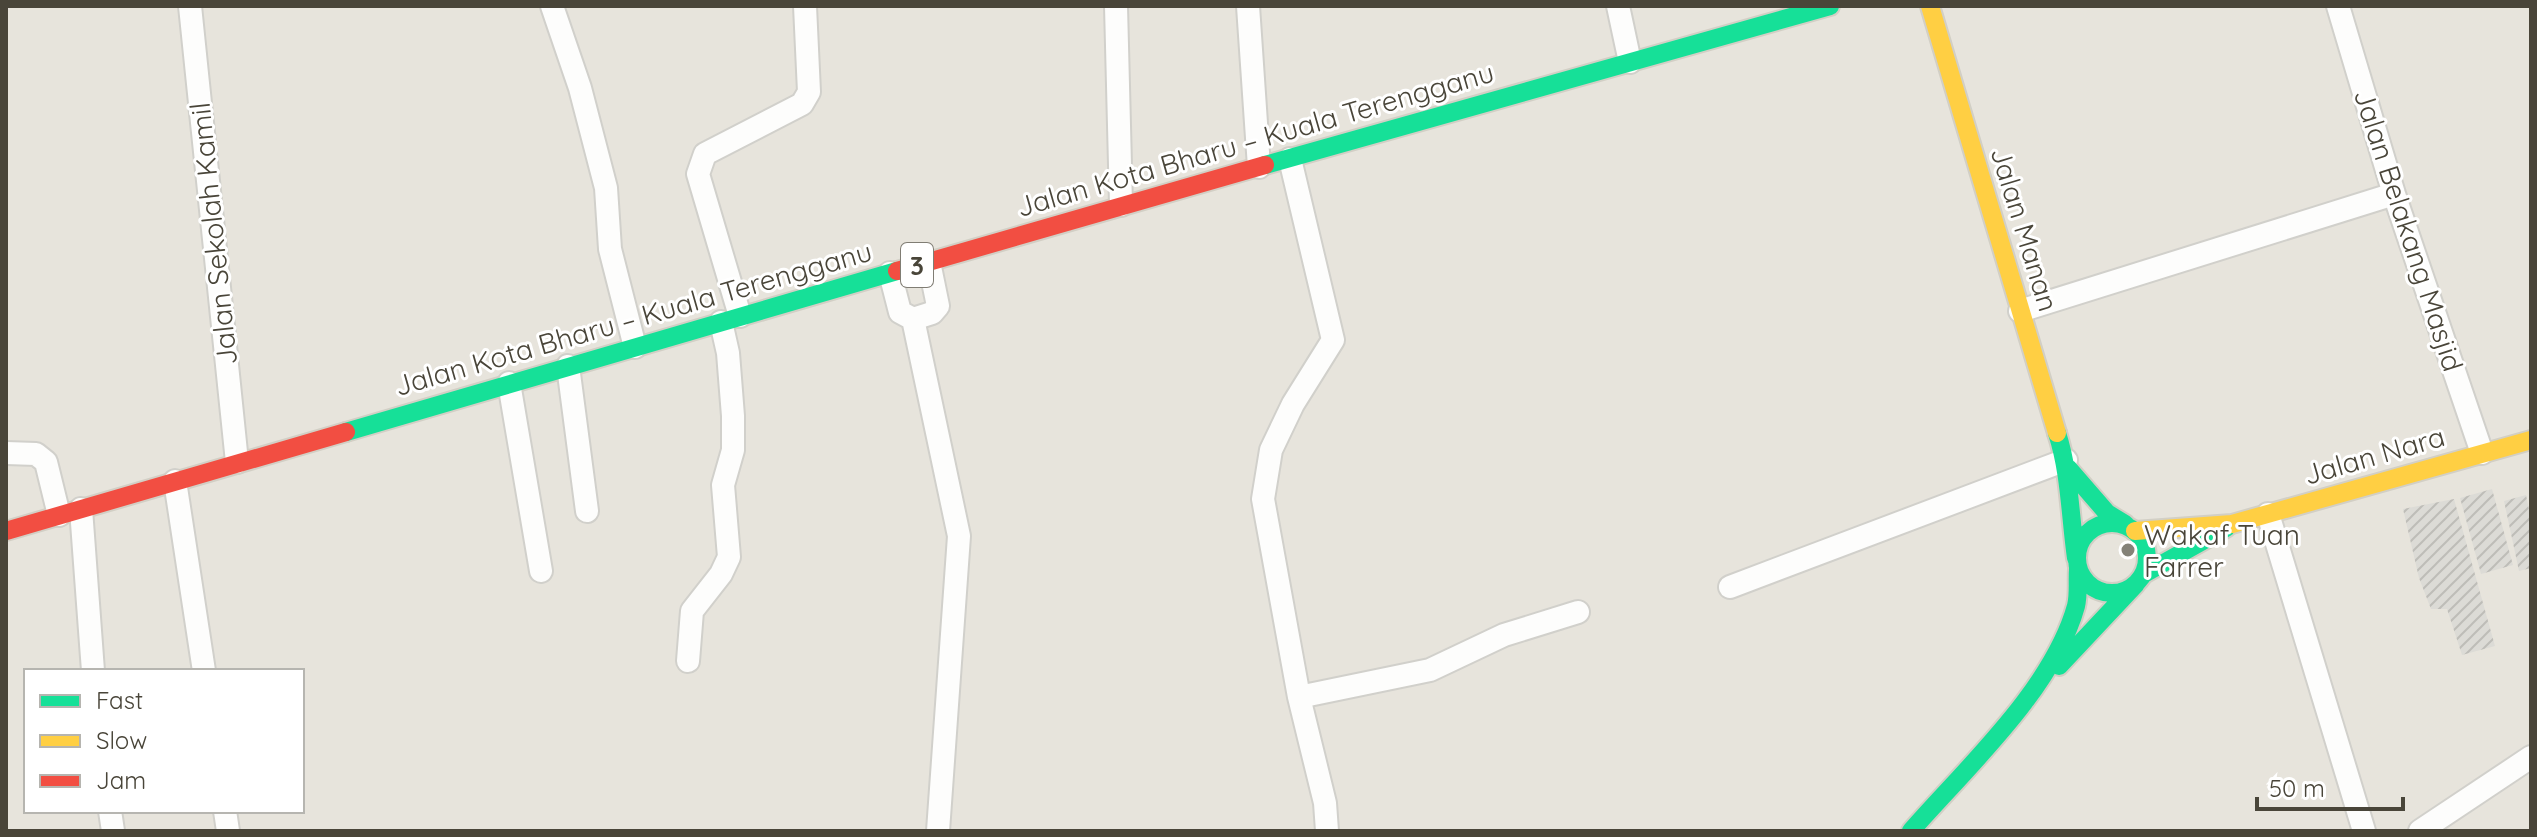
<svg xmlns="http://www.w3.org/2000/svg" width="2537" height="837" font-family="Quicksand,sans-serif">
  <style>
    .residential { fill: #e7e4dc; fill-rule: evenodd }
    .building { fill: url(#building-hatch) }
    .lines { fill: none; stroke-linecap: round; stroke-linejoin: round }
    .street-casing { stroke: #d1d0cb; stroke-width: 26 }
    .fast-casing { stroke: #d2cfc5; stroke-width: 22 }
    .slow-casing { stroke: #d2cfc5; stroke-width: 22 }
    .jam-casing { stroke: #d2cfc5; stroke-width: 22 }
    .street { stroke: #fdfdfc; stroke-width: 22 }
    .fast { stroke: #16e098; stroke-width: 18 }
    .slow { stroke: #ffcf43; stroke-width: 18 }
    .jam { stroke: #f24e42; stroke-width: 18 }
    .poi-dot { fill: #848278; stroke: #fff; stroke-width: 3 }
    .labels { text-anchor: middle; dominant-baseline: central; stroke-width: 6; stroke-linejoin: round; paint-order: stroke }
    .shield { fill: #fff; stroke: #807d74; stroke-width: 2 }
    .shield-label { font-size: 26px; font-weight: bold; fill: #494539 }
    .street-label { font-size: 28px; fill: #494539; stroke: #fff }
    .poi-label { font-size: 28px; fill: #494539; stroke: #fff; text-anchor: start }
  </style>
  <defs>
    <pattern id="building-hatch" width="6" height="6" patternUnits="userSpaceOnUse" patternTransform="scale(2)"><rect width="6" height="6" fill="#dcdbd6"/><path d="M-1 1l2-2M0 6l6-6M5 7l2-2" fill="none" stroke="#bebdb8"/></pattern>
  </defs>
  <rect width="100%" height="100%" fill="#f3f2ed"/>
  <!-- residential -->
  <path class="residential" d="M 6,6 L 2531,6 L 2531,831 L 6,831 ZM 26,671 L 302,671 L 302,811 L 26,811 Z"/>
  <!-- building -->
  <path class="building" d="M 2492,489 L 2513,565 L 2481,574 L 2460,498 Z
    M 2526,495 L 2531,519 L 2531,568 L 2519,571 L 2504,501 Z
    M 2454,499 L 2495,646 L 2462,655 L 2447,609 L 2431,609 L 2419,578 L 2403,509 Z"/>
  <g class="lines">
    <defs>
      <path id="street" d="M 190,6 L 237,462
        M 552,6 L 580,88 L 606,188 L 610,249 L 635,347
        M 1116,6 L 1121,205
        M 1248,6 L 1259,167
        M 1618,6 L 1630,62
        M 2338,6 L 2394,194 L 2482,453
        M 1290,159 L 1333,340 L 1293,404 L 1271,450 L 1263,499 L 1299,697 L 1325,803 L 1327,831
        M 890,273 L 900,312 L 913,319 L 959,536 L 938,831
        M 2020,311 L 2394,194
        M 740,316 L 698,174 L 705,154 L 802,104 L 809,92 L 805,6
        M 913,319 L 932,313 L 938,306 L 929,262
        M 568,366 L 587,511
        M 509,383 L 541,571
        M 6,453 L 36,454 L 46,462 L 59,515
        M 175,481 L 204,671
        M 81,509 L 93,671
        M 2268,514 L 2364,831
        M 1730,587 L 2066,460
        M 688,661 L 692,611 L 721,574 L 729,557 L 723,485 L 733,450 L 733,416 L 728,353 L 721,322
        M 1299,697 L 1430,670 L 1504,635 L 1578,612
        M 110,811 L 113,831
        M 225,811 L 228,831
        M 2420,831 L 2531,757"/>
      <path id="fast" d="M 1265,165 L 1830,6
        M 346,432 L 897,271
        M 2057,433 C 2070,473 2070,516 2076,558
        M 2068,468 L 2107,513 L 2125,524
        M2077 558a35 35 0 1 1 70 0a35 35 0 1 1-70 0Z
        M 2144,574 L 2226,528
        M 2059,666 L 2136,584
        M 1911,831 C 1966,768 2053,689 2076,606 C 2079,594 2077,581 2078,569"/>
      <path id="slow" d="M 1930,6 L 2057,433
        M 2135,531 L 2232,524 L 2531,440"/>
      <path id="jam" d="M 897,271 L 1265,165
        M 6,531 L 346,432"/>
    </defs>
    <!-- street casing -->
    <use href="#street" class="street-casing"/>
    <!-- fast casing -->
    <use href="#fast" class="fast-casing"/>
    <!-- slow casing -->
    <use href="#slow" class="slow-casing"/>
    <!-- jam casing -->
    <use href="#jam" class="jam-casing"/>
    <!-- street -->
    <use href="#street" class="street"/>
    <!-- fast -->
    <use href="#fast" class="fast"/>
    <!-- slow -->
    <use href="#slow" class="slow"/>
    <!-- jam -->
    <use href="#jam" class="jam"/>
  </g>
  <!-- markers -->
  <circle class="poi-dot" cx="2128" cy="550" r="8"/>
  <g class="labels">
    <!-- shield labels -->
    <rect class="shield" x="901" y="243" width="32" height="44" rx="6"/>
    <g class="shield-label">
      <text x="917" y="265">3</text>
    </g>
    <!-- street labels -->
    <g class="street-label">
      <text transform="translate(1255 139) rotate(-16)">Jalan Kota Bharu – Kuala Terengganu</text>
      <text transform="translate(2025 229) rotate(73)">Jalan Manan</text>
      <text transform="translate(2409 230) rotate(72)">Jalan Belakang Masjid</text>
      <text transform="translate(213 234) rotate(-96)">Jalan Sekolah Kamil</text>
      <text transform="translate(633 318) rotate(-16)">Jalan Kota Bharu – Kuala Terengganu</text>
      <text transform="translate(2374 455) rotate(-16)">Jalan Nara</text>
    </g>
    <!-- poi labels -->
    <g class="poi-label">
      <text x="2144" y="534">Wakaf Tuan<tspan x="2144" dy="32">Farrer</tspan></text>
    </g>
  </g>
  <!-- border -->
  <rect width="2537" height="837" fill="none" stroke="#494539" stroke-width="16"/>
  <!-- legend -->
  <rect x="24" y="669" width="280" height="144" fill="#ffffff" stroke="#b6b5b0" stroke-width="2"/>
  <rect x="40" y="695" width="40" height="12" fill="#16e098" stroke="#b6b5b0" stroke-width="2"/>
  <text x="96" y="709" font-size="24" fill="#494539">Fast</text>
  <rect x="40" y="735" width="40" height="12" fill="#ffcf43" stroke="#b6b5b0" stroke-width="2"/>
  <text x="96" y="749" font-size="24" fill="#494539">Slow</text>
  <rect x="40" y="775" width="40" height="12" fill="#f24e42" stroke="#b6b5b0" stroke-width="2"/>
  <text x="96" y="789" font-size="24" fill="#494539">Jam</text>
  <!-- scale -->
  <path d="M2257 797v12h146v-12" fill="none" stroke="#494539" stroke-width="4"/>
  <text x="2269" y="797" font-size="24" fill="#494539" stroke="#ffffff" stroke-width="6" paint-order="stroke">50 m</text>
</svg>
